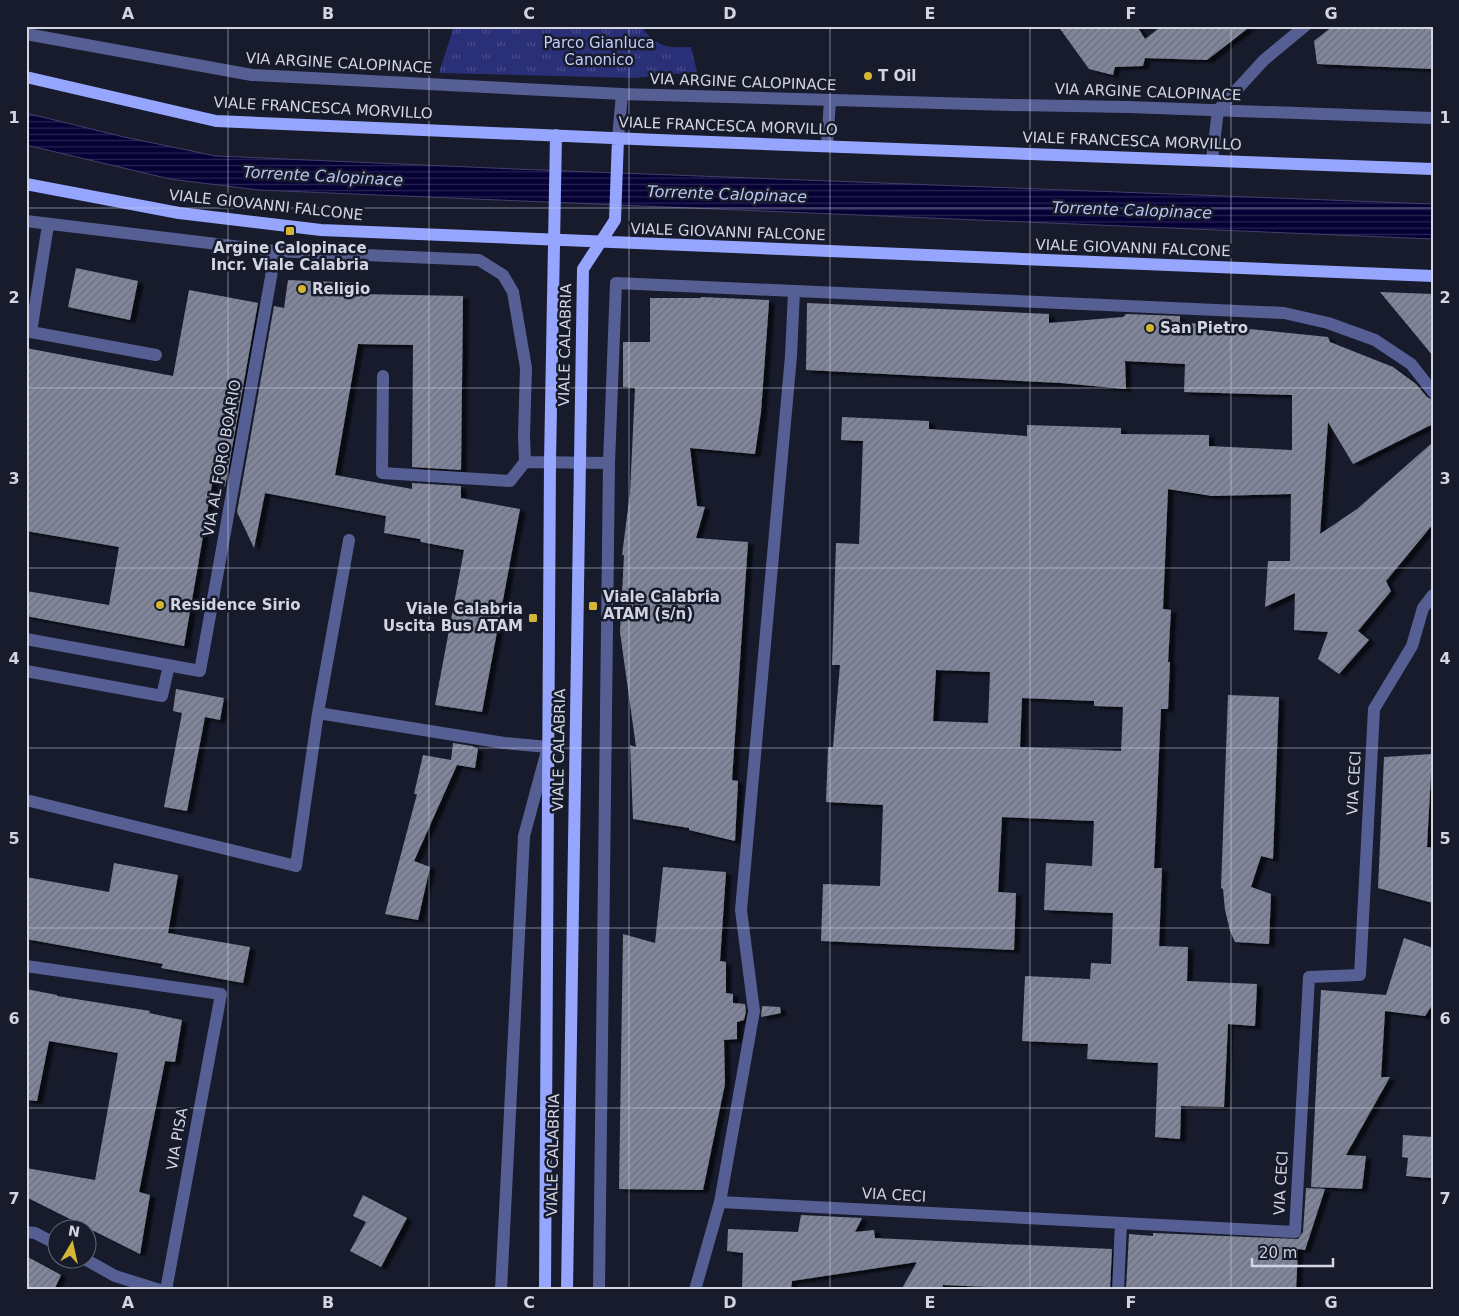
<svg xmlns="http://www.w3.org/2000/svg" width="1459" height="1316" font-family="'DejaVu Sans',sans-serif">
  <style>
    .park { fill: url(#park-tufts) }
    .water { fill: url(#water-rules); stroke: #434069 }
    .building { fill: url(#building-hatch); fill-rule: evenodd; filter: url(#shadow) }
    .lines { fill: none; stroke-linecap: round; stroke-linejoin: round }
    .minor { stroke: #565f94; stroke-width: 12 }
    .major { stroke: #96a6fe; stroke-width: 12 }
    .grid { fill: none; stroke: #d2d5e1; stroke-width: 1; stroke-opacity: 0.55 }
    .poi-dot { fill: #d4b635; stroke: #171b2b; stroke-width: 2 }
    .labels { text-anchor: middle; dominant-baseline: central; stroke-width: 5; stroke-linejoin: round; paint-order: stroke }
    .park-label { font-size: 15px; fill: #c2cdfa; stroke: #171b2b }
    .street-label { font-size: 15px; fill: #d2d5e1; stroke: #171b2b }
    .poi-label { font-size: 15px; font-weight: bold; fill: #d2d5e1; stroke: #171b2b; text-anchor: start }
    .water-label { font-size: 16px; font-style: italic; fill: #bac4f1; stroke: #171b2b }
    .neatline { fill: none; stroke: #d2d5e1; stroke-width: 2 }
    .grid-label { font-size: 16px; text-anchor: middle; font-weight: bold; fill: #d2d5e1 }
  </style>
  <defs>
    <pattern id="park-tufts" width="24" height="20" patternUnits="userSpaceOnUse" patternTransform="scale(1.25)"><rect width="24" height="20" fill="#2a3077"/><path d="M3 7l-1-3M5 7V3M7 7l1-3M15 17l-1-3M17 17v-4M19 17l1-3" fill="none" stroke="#484d8a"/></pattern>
    <pattern id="water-rules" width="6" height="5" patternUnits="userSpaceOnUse" patternTransform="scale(1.25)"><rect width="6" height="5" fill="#060035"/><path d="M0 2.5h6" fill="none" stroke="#292452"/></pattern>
    <pattern id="building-hatch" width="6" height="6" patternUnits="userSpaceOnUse" patternTransform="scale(1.25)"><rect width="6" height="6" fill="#81869a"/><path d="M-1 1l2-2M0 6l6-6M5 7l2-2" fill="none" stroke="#6a6e7c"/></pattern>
    <filter id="shadow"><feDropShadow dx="5.5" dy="3" stdDeviation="1" flood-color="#0009"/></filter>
  </defs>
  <rect width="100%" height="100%" fill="#171b2b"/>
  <!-- park -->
  <path class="park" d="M 454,26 L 640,26 C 658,47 665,48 691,47 L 697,72 L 634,78 L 439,73 Z"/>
  <!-- water -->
  <path class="water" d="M 26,113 L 124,137 L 216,156 L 515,169 L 1433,204 L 1433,239 L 259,190 L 170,179 L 26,145 Z"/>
  <!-- building -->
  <path class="building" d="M 1058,26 L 1137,26 L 1145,39 L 1162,26 L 1251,26 L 1207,60 L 1145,58 L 1143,66 L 1115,67 L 1113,75 L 1089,69 Z
    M 1333,26 L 1433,26 L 1433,69 L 1317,64 L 1314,41 Z
    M 76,268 L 138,281 L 130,320 L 68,307 Z
    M 288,280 L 360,283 L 360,294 L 463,296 L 461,470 L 412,467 L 413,345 L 358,344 L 335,475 L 412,489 L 412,483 L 461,486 L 461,498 L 520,509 L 482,712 L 435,705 L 464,550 L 421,542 L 420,539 L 384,533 L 386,516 L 265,493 L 254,548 L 237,512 L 274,306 L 284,308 Z
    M 189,290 L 258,303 L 225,487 L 215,467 L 184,646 L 26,616 L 26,591 L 109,605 L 119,547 L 26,531 L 26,348 L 173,376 Z
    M 1380,292 L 1433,294 L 1433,356 L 1414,333 Z
    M 701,297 L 769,300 L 769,302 L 761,412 L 755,454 L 690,448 L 697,506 L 705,507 L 696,538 L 748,542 L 732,780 L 738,781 L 735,841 L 689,830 L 689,828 L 633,819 L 630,745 L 636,747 L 620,632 L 624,555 L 622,555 L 630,493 L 635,388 L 623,387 L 623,342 L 650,342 L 650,298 L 701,298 Z
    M 807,303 L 1049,314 L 1049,323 L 1123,317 L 1126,314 L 1180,316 L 1180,322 L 1328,337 L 1330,342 L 1393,367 L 1416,384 L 1427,397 L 1433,400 L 1433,424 L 1353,464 L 1328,422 L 1320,534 L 1357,509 L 1433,442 L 1433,524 L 1386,581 L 1391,591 L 1358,631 L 1369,640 L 1339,674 L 1318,659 L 1328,632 L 1294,630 L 1295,593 L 1265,607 L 1268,561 L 1290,561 L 1291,494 L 1212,496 L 1168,489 L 1163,609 L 1171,610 L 1168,662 L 1170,662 L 1168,709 L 1161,709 L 1154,868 L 1162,868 L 1159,946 L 1188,947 L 1187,981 L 1257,984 L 1255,1026 L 1228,1024 L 1224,1107 L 1181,1106 L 1180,1139 L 1155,1137 L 1158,1063 L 1087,1059 L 1088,1044 L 1022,1041 L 1025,976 L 1090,979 L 1091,963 L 1111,964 L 1113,913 L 1044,910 L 1046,863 L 1092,866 L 1094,821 L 1002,817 L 998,892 L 1016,893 L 1014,950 L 821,941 L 823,884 L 880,886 L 883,805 L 826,802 L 828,747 L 833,747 L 840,665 L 832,665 L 836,543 L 859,544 L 863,441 L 841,440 L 842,417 L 929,421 L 929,429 L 1027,436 L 1027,425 L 1121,428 L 1121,434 L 1209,435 L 1209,446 L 1292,450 L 1292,395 L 1184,392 L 1185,364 L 1125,361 L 1126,389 L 1061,383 L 806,370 ZM 936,670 L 990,672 L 988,723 L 933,721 ZM 1022,698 L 1094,701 L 1094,706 L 1123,707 L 1121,751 L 1020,747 Z
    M 176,689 L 224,698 L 220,720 L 205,717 L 187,811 L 164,807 L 182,713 L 173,711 Z
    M 1228,695 L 1279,697 L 1273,859 L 1261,856 L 1251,887 L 1271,894 L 1269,944 L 1235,942 L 1230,931 L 1225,910 L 1223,889 L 1221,888 Z
    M 453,743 L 472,746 L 478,749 L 475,768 L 457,765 L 414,861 L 430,867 L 418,920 L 385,914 L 417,794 L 414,794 L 423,755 L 451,760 Z
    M 1432,754 L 1427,847 L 1433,848 L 1433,903 L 1378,888 L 1384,757 Z
    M 114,863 L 178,875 L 168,933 L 250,947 L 243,983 L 161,968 L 163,964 L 26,939 L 26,877 L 109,892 Z
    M 663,867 L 726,872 L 720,961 L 726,962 L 726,993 L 733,994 L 733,1003 L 745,1004 L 746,1011 L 744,1020 L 737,1022 L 737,1039 L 724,1040 L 725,1084 L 703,1190 L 619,1189 L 623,934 L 655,943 Z
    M 1404,938 L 1433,948 L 1433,1004 L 1425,1016 L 1385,1011 L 1381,1077 L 1390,1077 L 1346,1155 L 1366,1156 L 1362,1189 L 1311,1187 L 1321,990 L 1386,995 Z
    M 26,989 L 57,995 L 57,996 L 150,1011 L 149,1013 L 182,1020 L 175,1062 L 165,1061 L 139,1192 L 150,1195 L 140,1254 L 26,1197 L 26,1168 L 95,1180 L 118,1053 L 49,1041 L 37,1101 L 26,1100 Z
    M 762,1006 L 780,1007 L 781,1013 L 761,1017 Z
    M 1403,1135 L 1433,1137 L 1433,1178 L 1406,1176 L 1408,1158 L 1402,1157 Z
    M 1306,1188 L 1325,1189 L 1305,1250 L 1298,1249 L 1296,1290 L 1126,1290 L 1129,1234 L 1153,1236 L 1153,1233 L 1298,1239 L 1303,1232 Z
    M 363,1195 L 407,1218 L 381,1267 L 350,1251 L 366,1222 L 353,1216 Z
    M 801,1215 L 862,1218 L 855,1232 L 874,1230 L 875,1238 L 1112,1249 L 1110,1290 L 1056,1290 L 943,1285 L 943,1290 L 901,1290 L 917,1262 L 792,1281 L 791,1290 L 742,1290 L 743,1253 L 727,1251 L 728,1229 L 798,1232 Z
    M 26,1256 L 61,1275 L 54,1290 L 26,1290 Z"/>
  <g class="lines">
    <!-- minor -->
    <path class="minor" d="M 26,34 L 252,75 L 622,94 L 1010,105 L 1128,107 L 1433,118
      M 618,138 L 622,94
      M 827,146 L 830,100
      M 1212,160 L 1218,110 L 1264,60 L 1305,26
      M 26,221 L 274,251 L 479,260 L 503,275 L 513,292 L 526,368 L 524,436 L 525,462 L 609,463
      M 26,331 L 31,332 L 48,225
      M 31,332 L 156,355
      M 383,376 L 382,473 L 510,481 L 525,462
      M 26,639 L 200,671 L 271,277 L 274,251
      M 26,671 L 162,696 L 169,665
      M 318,713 L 504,743 L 548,747 L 524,836 L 501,1290
      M 26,800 L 296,866 L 318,713 L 349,540
      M 26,966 L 221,994 L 166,1290
      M 720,1202 L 754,1011 L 741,910 L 791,356 L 794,291
      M 26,1232 L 35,1233 L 58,1245
      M 83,1258 L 115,1276 L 160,1290
      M 599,1290 L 609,463 L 616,283 L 1284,313 L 1328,323 L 1375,340 L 1411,364 L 1433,392
      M 695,1290 L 720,1202 L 1295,1232 L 1309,977 L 1360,975 L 1374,709 L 1412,646 L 1423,608 L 1433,595
      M 1118,1290 L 1121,1223"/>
    <!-- major -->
    <path class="major" d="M 26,77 L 216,121 L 658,140 L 1433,169
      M 26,184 L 179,213 L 321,230 L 1433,276
      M 545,1290 L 550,462 L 556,135
      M 567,1290 L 583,269 L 615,220 L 618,138"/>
  </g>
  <!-- grid -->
  <path class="grid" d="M 228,26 L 228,1290M 429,26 L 429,1290M 629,26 L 629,1290M 830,26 L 830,1290M 1030,26 L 1030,1290M 1231,26 L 1231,1290M 26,208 L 1433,208M 26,388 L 1433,388M 26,568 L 1433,568M 26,748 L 1433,748M 26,928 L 1433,928M 26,1108 L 1433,1108"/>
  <!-- markers -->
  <g class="poi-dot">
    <circle cx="868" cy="76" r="5"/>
    <rect x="285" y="226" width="10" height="10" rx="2.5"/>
    <circle cx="302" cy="289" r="5"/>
    <circle cx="1150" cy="328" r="5"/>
    <circle cx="160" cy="605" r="5"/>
    <rect x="588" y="601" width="10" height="10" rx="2.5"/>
    <rect x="528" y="613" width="10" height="10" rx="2.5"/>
  </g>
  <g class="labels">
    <!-- park labels -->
    <g class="park-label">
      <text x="599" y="43">Parco Gianluca<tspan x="599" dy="17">Canonico</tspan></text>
    </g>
    <!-- street labels -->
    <g class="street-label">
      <text transform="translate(339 63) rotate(3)">VIA ARGINE CALOPINACE</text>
      <text transform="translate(743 82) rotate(2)">VIA ARGINE CALOPINACE</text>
      <text transform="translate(1148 92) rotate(2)">VIA ARGINE CALOPINACE</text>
      <text transform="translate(323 108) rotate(3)">VIALE FRANCESCA MORVILLO</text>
      <text transform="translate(728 126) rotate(2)">VIALE FRANCESCA MORVILLO</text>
      <text transform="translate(1132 141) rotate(2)">VIALE FRANCESCA MORVILLO</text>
      <text transform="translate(266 205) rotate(6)">VIALE GIOVANNI FALCONE</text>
      <text transform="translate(728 232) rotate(2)">VIALE GIOVANNI FALCONE</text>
      <text transform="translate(1133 248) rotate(2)">VIALE GIOVANNI FALCONE</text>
      <text transform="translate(565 345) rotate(-89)">VIALE CALABRIA</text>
      <text transform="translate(222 458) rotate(-80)">VIA AL FORO BOARIO</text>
      <text transform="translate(559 750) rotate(-89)">VIALE CALABRIA</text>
      <text transform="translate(1354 783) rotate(-87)">VIA CECI</text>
      <text transform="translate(177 1139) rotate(-80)">VIA PISA</text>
      <text transform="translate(553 1155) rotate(-89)">VIALE CALABRIA</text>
      <text transform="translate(1281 1183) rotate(-87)">VIA CECI</text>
      <text transform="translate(894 1195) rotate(3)">VIA CECI</text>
    </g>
    <!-- poi labels -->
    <g class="poi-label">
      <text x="878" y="76">T Oil</text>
      <text x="290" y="248" text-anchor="middle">Argine Calopinace<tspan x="290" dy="17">Incr. Viale Calabria</tspan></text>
      <text x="312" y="289">Religio</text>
      <text x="1160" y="328">San Pietro</text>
      <text x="603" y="597">Viale Calabria<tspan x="603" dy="17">ATAM (s/n)</tspan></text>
      <text x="170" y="605">Residence Sirio</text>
      <text x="523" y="609" text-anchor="end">Viale Calabria<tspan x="523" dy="17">Uscita Bus ATAM</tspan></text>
    </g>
    <!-- water labels -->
    <g class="water-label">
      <text transform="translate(323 176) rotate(3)">Torrente Calopinace</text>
      <text transform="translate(727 194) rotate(2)">Torrente Calopinace</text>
      <text transform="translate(1132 210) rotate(2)">Torrente Calopinace</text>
    </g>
  </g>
  <!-- border -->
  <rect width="1459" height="1316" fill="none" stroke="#171b2b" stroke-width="55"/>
  <!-- north arrow -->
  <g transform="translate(72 1244) rotate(9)"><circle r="24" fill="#171b2b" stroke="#626574"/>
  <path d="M0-4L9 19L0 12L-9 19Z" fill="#d4b635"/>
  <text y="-8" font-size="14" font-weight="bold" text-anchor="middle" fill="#d2d5e1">N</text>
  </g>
  <!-- scale -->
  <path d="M1252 1258v8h81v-8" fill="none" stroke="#d2d5e1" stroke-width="2.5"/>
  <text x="1259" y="1258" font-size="15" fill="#d2d5e1" stroke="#171b2b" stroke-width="4" paint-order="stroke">20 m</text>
  <rect x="28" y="28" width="1404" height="1260" class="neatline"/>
  <g class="grid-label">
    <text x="128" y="19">A</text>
    <text x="328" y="19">B</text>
    <text x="529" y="19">C</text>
    <text x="730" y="19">D</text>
    <text x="930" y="19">E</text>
    <text x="1131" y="19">F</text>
    <text x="1331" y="19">G</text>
    <text x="14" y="123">1</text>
    <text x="1445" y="123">1</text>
    <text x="14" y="303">2</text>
    <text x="1445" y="303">2</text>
    <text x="14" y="484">3</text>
    <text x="1445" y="484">3</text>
    <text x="14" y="664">4</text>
    <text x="1445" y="664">4</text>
    <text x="14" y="844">5</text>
    <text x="1445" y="844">5</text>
    <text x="14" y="1024">6</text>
    <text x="1445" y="1024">6</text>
    <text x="14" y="1204">7</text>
    <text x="1445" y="1204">7</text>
    <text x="128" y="1308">A</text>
    <text x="328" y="1308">B</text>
    <text x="529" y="1308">C</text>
    <text x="730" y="1308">D</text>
    <text x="930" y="1308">E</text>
    <text x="1131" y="1308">F</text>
    <text x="1331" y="1308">G</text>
  </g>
</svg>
